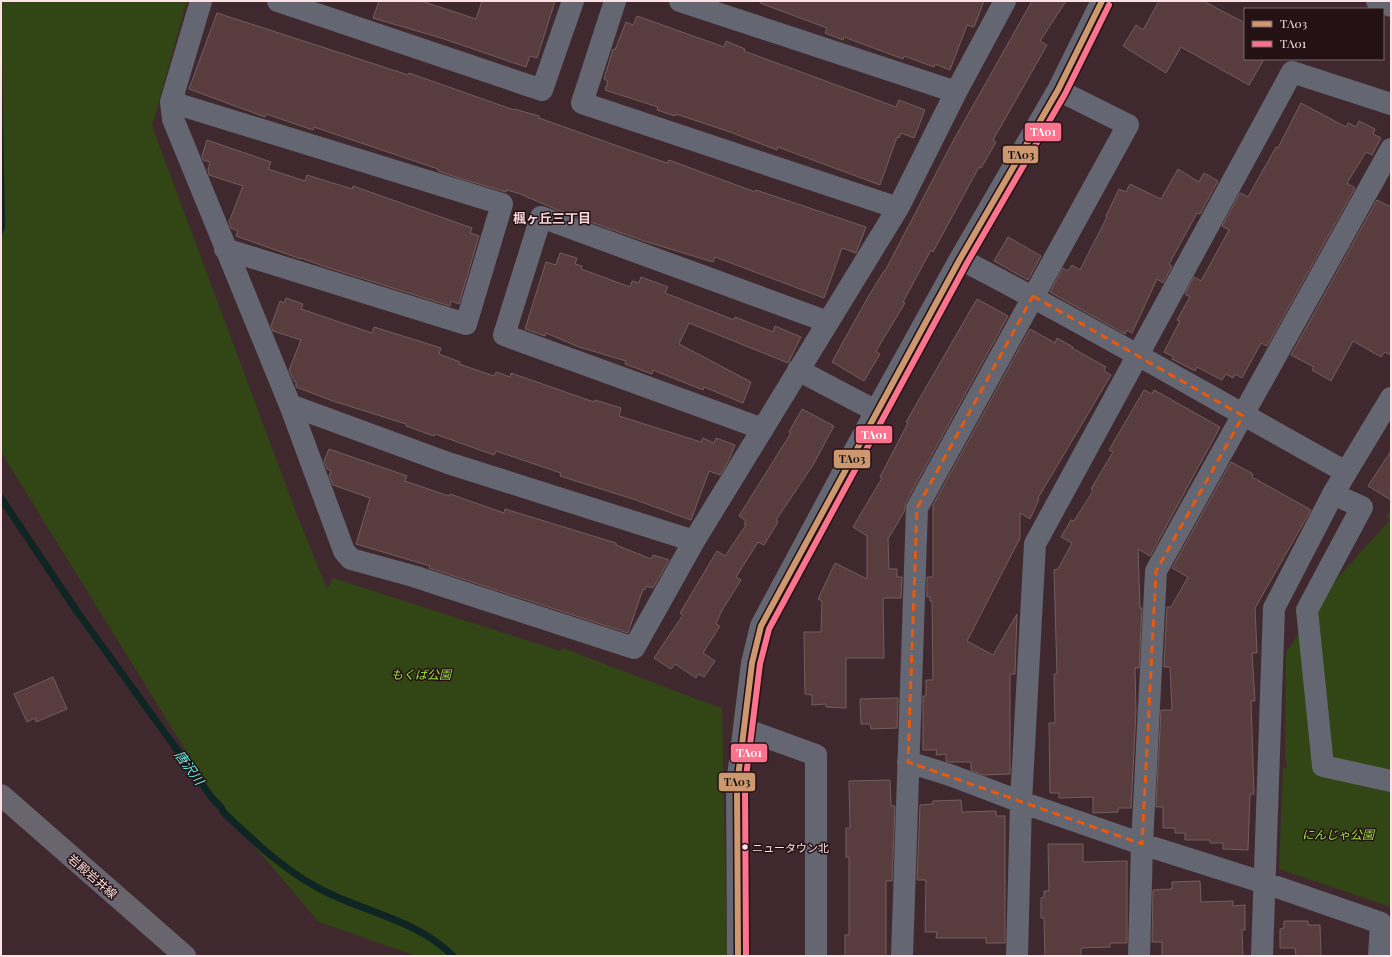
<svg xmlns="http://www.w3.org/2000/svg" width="1392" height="957" font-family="'Playfair Display','Noto Sans JP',serif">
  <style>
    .green { fill: #324514 }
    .water { fill: #0e2524 }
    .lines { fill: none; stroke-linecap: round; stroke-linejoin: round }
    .stream { stroke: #0e2524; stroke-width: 7 }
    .building { fill: #593c3d; stroke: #725e5f }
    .minor { stroke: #646672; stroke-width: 22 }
    .major { stroke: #69656f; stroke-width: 22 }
    .bus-1-casing { stroke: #241114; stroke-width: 9 }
    .bus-2-casing { stroke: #241114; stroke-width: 9 }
    .bus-1 { stroke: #cd976f; stroke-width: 6 }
    .bus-2 { stroke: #fc738d; stroke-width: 6 }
    .marked { fill: none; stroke: #e8590c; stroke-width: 3; stroke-dasharray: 8 5; stroke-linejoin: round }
    .bus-dot { fill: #fde1e4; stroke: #241114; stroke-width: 1.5 }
    .labels { text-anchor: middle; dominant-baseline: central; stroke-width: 3; stroke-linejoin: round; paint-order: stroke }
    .bus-label { font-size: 11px; fill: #fde1e4; stroke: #241114; text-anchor: start }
    .park-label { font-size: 12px; font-style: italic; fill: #9adf44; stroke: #241114 }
    .street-label { font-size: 12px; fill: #fde1e4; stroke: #241114 }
    .neighbourhood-label { font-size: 13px; font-weight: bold; fill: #f9d8db; stroke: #241114 }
    .water-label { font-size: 13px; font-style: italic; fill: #65eae3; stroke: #241114 }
    .line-badge { stroke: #241114; stroke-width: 1.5 }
    .badge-label { font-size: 11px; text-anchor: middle; font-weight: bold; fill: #fff }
    .pale-badge-label { font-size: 11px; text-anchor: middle; font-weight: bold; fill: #111 }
  </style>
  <rect width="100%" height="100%" fill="#40292e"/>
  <!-- green -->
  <path class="green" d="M 1,1 L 187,1 L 152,126 L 297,515 L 327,589 L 333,578 L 560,651 L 563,648 L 696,699 L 722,708 L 727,956 L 416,956 L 319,922 L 221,807 L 1,452 L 1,238 L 5,227 Z
    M 1391,509 L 1391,907 L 1279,869 L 1283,768 L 1287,768 L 1285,754 L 1286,652 L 1339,576 L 1390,520 L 1386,516 Z"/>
  <!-- water -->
  <path class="water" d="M 1,25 L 5,227 L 1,238 Z"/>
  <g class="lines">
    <!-- stream -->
    <path class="stream" d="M 1,498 L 76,610 L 212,798 L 221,807 L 224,813 C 256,843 288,874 328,893 C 370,913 419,922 453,956"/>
  </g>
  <!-- building -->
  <path class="building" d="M 379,1 L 421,1 L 476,19 L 482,1 L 555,1 L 537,58 L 530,56 L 526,67 L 441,38 L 373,18 Z
    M 761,1 L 984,1 L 974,27 L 967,25 L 950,70 L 935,64 L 934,67 L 904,56 L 903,59 L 844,37 L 843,40 L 825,33 L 827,28 L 760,3 Z
    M 1032,1 L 1066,1 L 1040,41 L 1047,45 L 993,140 L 996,142 L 981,168 L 979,167 L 933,252 L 931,250 L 903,302 L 905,303 L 876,351 L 880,354 L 864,381 L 832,362 L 868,297 L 884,271 L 885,271 L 952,143 Z
    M 1159,1 L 1203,1 L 1245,23 L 1245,59 L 1264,59 L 1249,85 L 1181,47 L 1166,73 L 1123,46 L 1136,25 L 1143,30 Z
    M 217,13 L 353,57 L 408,75 L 409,73 L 514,110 L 514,109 L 539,116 L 539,118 L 626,149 L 667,163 L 669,160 L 755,192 L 756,190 L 866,227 L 856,253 L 842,248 L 824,298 L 715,257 L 713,262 L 644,241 L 560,211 L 518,193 L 506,190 L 506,192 L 462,179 L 438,171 L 438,169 L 314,127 L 313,130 L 266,114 L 265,117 L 189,89 Z
    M 637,16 L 724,47 L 726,41 L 745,49 L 744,51 L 896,107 L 899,100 L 925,110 L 914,138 L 901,133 L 899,138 L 897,137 L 880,185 L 778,147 L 777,150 L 730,132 L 676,114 L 675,116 L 657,110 L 658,107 L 605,90 L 608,81 L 604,79 L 613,49 L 615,50 L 626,22 L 633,25 Z
    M 1301,103 L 1346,127 L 1348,123 L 1356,127 L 1359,121 L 1375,129 L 1373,134 L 1381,138 L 1372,155 L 1366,152 L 1347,183 L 1355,188 L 1267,346 L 1261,343 L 1242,378 L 1235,374 L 1233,378 L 1226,374 L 1222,380 L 1197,367 L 1195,371 L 1172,359 L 1174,357 L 1164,352 L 1180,321 L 1177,320 L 1190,297 L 1185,294 L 1194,277 L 1201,281 L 1229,230 L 1222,226 L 1240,193 L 1248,197 L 1276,147 L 1278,148 Z
    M 207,140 L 271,162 L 268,169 L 305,181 L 307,175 L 352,189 L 353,186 L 472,228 L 470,233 L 479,236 L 459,304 L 451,301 L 450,306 L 326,267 L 301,258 L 301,259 L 236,236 L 238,231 L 231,228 L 229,222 L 243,186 L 209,175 L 208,170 L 210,162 L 203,160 L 202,156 Z
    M 1178,169 L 1199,182 L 1204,173 L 1218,181 L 1200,214 L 1197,213 L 1169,264 L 1172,266 L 1163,283 L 1157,279 L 1132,333 L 1127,330 L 1125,334 L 1050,292 L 1063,268 L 1068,271 L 1072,265 L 1080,270 L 1107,217 L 1106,216 L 1119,189 L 1126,192 L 1130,184 L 1161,199 Z
    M 1377,200 L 1391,207 L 1391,355 L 1385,352 L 1381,357 L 1353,341 L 1331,381 L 1312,370 L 1314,367 L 1291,355 Z
    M 1008,237 L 1041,256 L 1028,280 L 994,261 Z
    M 560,253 L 577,258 L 575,264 L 582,266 L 581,269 L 630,287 L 632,281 L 639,283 L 641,277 L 668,287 L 665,293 L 734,320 L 735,317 L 773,332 L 775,326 L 801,337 L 788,363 L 689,323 L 679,344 L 751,382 L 743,403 L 704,387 L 703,390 L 653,370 L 652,374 L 625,364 L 626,361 L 579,347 L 546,333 L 545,336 L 525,329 L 546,262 L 556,265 Z
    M 286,298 L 303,304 L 301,309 L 372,333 L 374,327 L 441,348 L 439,354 L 460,362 L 459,364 L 494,376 L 496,372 L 510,377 L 511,373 L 594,402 L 595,400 L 621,408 L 619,416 L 701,442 L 703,438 L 714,443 L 716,438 L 735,445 L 729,460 L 720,475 L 709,471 L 691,520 L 633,499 L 560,476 L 561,473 L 496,451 L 494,455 L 435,434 L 434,436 L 406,426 L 406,424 L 333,401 L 296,387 L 296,382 L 294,381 L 289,370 L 301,340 L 273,331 L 271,326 L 280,301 L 284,303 Z
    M 977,299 L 1008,316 L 906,502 L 904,512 L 888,539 L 889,569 L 897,569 L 897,577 L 902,577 L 901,598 L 883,598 L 884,658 L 846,658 L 846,708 L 826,707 L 826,704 L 812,705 L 812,695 L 805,694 L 804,632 L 821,632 L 822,601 L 818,599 L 835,563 L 867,579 L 867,536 L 853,527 L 882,478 L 880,477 L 908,423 L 906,422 Z
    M 1030,329 L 1055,343 L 1057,338 L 1073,347 L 1072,348 L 1106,367 L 1104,371 L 1111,375 L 1038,498 L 1039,499 L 1030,519 L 1020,513 L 1020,538 L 967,641 L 993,655 L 1017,614 L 1015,674 L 1010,674 L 1010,774 L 984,775 L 971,770 L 971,762 L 950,762 L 946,761 L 946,754 L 936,755 L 937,750 L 923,750 L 923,696 L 926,696 L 926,680 L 933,680 L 932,601 L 930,601 L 930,597 L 927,597 L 927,577 L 933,577 L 933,505 Z
    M 1144,390 L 1152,394 L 1154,390 L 1220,427 L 1150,556 L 1138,549 L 1140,608 L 1142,608 L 1139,668 L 1135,668 L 1136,711 L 1131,808 L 1118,808 L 1118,812 L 1093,813 L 1093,797 L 1059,798 L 1059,793 L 1050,793 L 1049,723 L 1055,723 L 1054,674 L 1057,674 L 1054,570 L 1058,569 L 1072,543 L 1061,537 L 1071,520 L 1074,521 L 1093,491 L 1091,489 L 1113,452 L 1109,450 Z
    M 802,409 L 834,426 L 813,465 L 776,520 L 778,522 L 764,545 L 758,542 L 736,577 L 741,580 L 721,612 L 716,624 L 720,626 L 703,653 L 715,661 L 704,677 L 698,674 L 696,678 L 675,664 L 671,669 L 654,658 L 683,615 L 680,613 L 717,551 L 725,556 L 746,525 L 744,524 L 746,521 L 739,516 L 791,433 L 789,432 Z
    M 329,449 L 407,476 L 405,481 L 449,496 L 450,494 L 504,513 L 505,509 L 616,543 L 616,545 L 651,559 L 653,555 L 669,560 L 653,588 L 646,586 L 645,590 L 643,589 L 628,633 L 429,568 L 430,566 L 356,544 L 370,498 L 333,485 L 329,476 L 331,471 L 327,469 L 324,461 Z
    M 1391,451 L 1391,500 L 1368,486 Z
    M 1231,462 L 1253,474 L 1252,477 L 1311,510 L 1255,608 L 1257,653 L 1252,653 L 1255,701 L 1251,701 L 1254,794 L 1250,794 L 1248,850 L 1223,849 L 1223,843 L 1210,843 L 1210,840 L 1185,840 L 1185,833 L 1175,833 L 1175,828 L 1163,828 L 1163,807 L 1156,807 L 1161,710 L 1172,710 L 1170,667 L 1164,667 L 1167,607 L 1171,607 L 1188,577 L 1172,568 Z
    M 53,677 L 67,709 L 36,722 L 35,718 L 27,722 L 14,694 Z
    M 898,698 L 897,728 L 871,729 L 870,724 L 861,724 L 860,699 Z
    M 890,780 L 891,806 L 895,806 L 892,881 L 886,881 L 886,956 L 845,956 L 845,935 L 849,935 L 849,857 L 846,857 L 846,828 L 850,828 L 849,781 Z
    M 961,800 L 962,812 L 996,811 L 996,816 L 1005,816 L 1005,943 L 986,943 L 986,938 L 936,938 L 937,932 L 925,932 L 926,880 L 917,880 L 920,805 L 933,804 L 933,801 Z
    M 1048,844 L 1083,844 L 1083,862 L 1127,861 L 1127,943 L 1110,943 L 1110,947 L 1081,948 L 1081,956 L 1045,956 L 1044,918 L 1041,918 L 1041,898 L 1044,897 L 1044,891 L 1049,891 Z
    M 1200,881 L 1201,902 L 1233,901 L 1233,906 L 1245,905 L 1245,930 L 1242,930 L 1243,956 L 1162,956 L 1162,942 L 1152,942 L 1153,890 L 1172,889 L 1172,882 Z
    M 1284,921 L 1308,921 L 1308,925 L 1320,925 L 1321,956 L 1296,956 L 1295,948 L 1280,948 L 1280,929 L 1284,928 Z"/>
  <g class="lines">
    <!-- minor -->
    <path class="minor" d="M 201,1 L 171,102 L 173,119 L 290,405 L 344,551 L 351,559 L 413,576 L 634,648 L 694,541 L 898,208 L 956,92 L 1005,1
      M 278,1 L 542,90 L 573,1
      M 615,1 L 582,103 L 898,208
      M 680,1 L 956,92
      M 1377,1 L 1391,6
      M 171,102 L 502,204 L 466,324 L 225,249
      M 960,259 C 1091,326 1217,401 1346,472
      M 798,370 L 876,411
      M 290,405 L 448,463 L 694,541
      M 763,429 L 504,335 L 541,217 L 828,322
      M 1333,494 L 1362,507 L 1307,610 L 1323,766 L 1391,781
      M 744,729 L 816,755 L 816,956
      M 908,762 L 950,775 L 1021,802 L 1142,844 L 1265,883 L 1381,923 L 1379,956
      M 738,956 L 737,785 L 752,663 L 761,626 L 876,411 L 960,259 L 1058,90 L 1102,1
      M 902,956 L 917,508 L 1128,125 L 1058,90
      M 1017,956 L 1021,802 L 1035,544 L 1292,72 L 1391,104
      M 1139,956 L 1142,844 L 1156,571 L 1391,149
      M 1262,956 L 1274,608 L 1333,494 L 1391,398"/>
    <!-- major -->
    <path class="major" d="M 1,795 L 185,956"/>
    <defs>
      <path id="bus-1" d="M 738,956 L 737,785 L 752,663 L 761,626 L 960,259 L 1058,90 L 1102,1"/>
      <path id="bus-2" d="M 746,956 L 745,785 L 760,664 L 769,629 L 967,263 L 1065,94 L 1109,5"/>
    </defs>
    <!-- bus-1 casing -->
    <use href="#bus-1" class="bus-1-casing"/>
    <!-- bus-2 casing -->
    <use href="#bus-2" class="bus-2-casing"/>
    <!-- bus-1 -->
    <use href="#bus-1" class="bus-1"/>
    <!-- bus-2 -->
    <use href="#bus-2" class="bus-2"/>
  </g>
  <!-- marked area -->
  <path class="marked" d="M 1033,296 L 1243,416 L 1156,571 L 1142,844 L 908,762 L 917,508 Z"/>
  <!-- markers -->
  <circle class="bus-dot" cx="745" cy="847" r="3.5"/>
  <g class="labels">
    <!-- bus labels -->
    <g class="bus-label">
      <text x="752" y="847">ニュータウン北</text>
    </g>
    <!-- park labels -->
    <g class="park-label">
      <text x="421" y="674">もくば公園</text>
      <text x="1338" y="834">にんじゃ公園</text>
    </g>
    <!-- street labels -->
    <g class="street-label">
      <text transform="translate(93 876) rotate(41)">岩殿岩井線</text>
    </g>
    <!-- neighbourhood labels -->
    <g class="neighbourhood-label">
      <text x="552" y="217">楓ヶ丘三丁目</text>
    </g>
    <!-- water labels -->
    <g class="water-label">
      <text transform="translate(190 767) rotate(54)">唐沢川</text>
    </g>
  </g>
  <g class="line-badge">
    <rect x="1024" y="122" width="38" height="20" rx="4" fill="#fc738d"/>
    <rect x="1002" y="145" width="37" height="19" rx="4" fill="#cd976f"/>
    <rect x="855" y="425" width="38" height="19" rx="4" fill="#fc738d"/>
    <rect x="833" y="449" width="38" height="20" rx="4" fill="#cd976f"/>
    <rect x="730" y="743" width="38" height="20" rx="4" fill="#fc738d"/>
    <rect x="718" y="772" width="38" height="20" rx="4" fill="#cd976f"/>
  </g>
  <g class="badge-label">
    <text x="1043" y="136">TA01</text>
    <text x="874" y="439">TA01</text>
    <text x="749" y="757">TA01</text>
  </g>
  <g class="pale-badge-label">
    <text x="1021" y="159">TA03</text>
    <text x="852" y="463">TA03</text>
    <text x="737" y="786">TA03</text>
  </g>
  <!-- border -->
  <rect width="1392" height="957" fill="none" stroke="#fde1e4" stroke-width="4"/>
  <!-- legend -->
  <rect x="1244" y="8" width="140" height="52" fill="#241114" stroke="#7b6467"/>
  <rect x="1252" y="21" width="20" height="6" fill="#cd976f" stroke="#7b6467"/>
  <text x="1280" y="28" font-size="12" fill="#fde1e4">TA03</text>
  <rect x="1252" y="41" width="20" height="6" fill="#fc738d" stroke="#7b6467"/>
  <text x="1280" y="48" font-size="12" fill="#fde1e4">TA01</text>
</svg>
